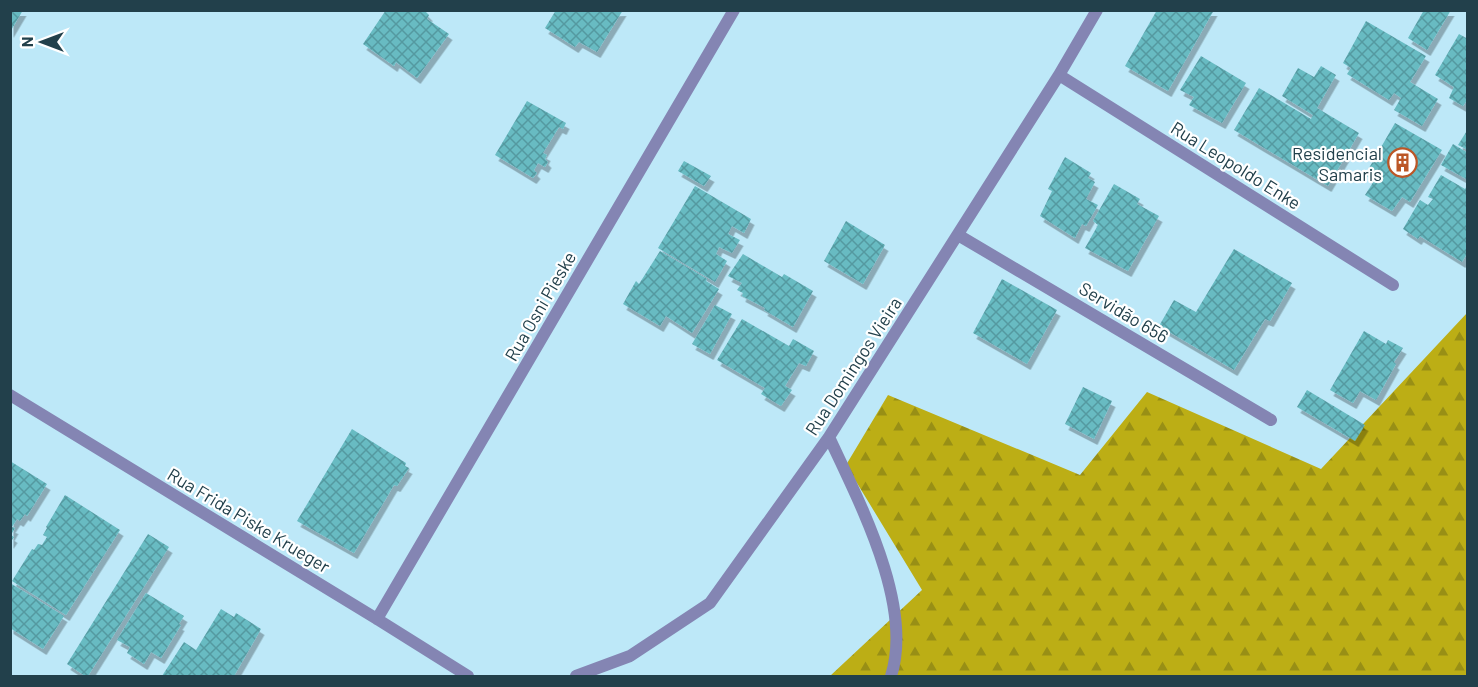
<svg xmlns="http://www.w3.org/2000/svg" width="1478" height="687" font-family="Barlow,sans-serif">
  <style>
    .forest { fill: url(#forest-firs) }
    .building { fill: url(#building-cross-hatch); filter: url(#shadow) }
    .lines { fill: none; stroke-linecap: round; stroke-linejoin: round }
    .street { stroke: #8485b3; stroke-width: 12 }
    .labels { text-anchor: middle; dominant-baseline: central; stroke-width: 4.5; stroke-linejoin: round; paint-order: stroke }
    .poi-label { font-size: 18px; fill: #22404b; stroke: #fff; text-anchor: end }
    .street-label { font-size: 18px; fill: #22404b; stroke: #fff }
  </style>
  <defs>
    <pattern id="forest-firs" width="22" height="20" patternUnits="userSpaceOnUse" patternTransform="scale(1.5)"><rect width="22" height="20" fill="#bcae15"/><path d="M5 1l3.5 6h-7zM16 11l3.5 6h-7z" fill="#988f15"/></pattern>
    <pattern id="building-cross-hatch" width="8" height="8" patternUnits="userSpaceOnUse" patternTransform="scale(1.5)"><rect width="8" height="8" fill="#67bbc2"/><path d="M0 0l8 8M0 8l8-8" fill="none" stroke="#5499a0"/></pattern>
    <filter id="shadow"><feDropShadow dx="3.5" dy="6" stdDeviation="0" flood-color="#0004"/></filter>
  </defs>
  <rect width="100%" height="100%" fill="#bde8f8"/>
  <!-- forest -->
  <path class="forest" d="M 1467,313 L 1467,676 L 830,676 L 922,590 L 846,465 L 888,395 L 1080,475 L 1147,392 L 1321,469 Z"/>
  <!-- building -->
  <path class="building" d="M 10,10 L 23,10 L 10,32 Z
    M 386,10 L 424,10 L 429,15 L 427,19 L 449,34 L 417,78 L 396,62 L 394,66 L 363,44 Z
    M 556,10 L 564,12 L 623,10 L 597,52 L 579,42 L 575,47 L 545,28 Z
    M 1157,10 L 1214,10 L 1168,91 L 1125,66 Z
    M 1424,10 L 1451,10 L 1427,50 L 1408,38 Z
    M 1366,21 L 1426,56 L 1410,82 L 1438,99 L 1422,126 L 1394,110 L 1401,98 L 1394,93 L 1389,100 L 1347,74 L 1351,68 L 1343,63 Z
    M 1459,34 L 1468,39 L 1468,99 L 1463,106 L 1449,98 L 1454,87 L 1435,75 Z
    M 1201,56 L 1246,83 L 1222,123 L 1189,105 L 1194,97 L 1180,90 Z
    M 1321,66 L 1336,75 L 1317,108 L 1359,133 L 1328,186 L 1234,130 L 1259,88 L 1311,119 L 1313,115 L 1282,96 L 1298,68 L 1314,77 Z
    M 527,101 L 566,123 L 563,129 L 559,127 L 543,153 L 547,155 L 545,159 L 548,162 L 545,167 L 538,163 L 534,170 L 537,173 L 533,178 L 495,155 Z
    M 1395,123 L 1442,150 L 1410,202 L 1402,197 L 1392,211 L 1365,195 L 1374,181 L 1365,175 Z
    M 1468,129 L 1468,150 L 1458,145 Z
    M 1453,144 L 1468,153 L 1468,180 L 1441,165 Z
    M 1065,157 L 1091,173 L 1088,178 L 1095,182 L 1086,199 L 1098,205 L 1086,226 L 1082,224 L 1075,238 L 1040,216 L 1052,191 L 1048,189 Z
    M 684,161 L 711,176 L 704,186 L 678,171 Z
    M 1441,175 L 1465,189 L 1468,184 L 1468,252 L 1462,262 L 1420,236 L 1418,239 L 1403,229 L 1420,200 L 1428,205 L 1433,199 L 1428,197 Z
    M 1114,184 L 1140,199 L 1137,204 L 1159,216 L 1128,271 L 1085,248 L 1098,225 L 1093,221 Z
    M 695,186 L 751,219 L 744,233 L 732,226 L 728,234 L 740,240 L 732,253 L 719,247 L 716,254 L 727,261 L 715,282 L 658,248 Z
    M 846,221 L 885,245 L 863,284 L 824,261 Z
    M 1234,249 L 1292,283 L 1270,321 L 1265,319 L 1234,370 L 1159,326 L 1174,300 L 1196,312 Z
    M 660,251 L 707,279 L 706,281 L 719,289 L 692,333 L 666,316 L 660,326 L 623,304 L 636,281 L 639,284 Z
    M 743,254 L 782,277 L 784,274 L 813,291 L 793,327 L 764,310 L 765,308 L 742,296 L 743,293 L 737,290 L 742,283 L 728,276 Z
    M 1002,279 L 1057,310 L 1027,364 L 973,333 Z
    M 715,305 L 732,314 L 710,354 L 692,344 Z
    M 742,319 L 789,346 L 793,339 L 814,351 L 806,366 L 799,363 L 785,386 L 792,390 L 781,406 L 761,394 L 765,388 L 717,360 Z
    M 1364,331 L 1386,344 L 1388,340 L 1403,348 L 1394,362 L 1396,364 L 1376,400 L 1360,391 L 1353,403 L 1330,390 Z
    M 1083,387 L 1112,401 L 1094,439 L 1065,424 Z
    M 1307,390 L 1365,425 L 1355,441 L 1297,407 Z
    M 352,429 L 406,463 L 405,466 L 409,468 L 397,486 L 394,485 L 354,553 L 297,521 Z
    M 10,461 L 47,484 L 27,516 L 25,514 L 20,521 L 17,519 L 12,527 L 15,528 L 11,535 L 14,537 L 10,543 Z
    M 65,495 L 120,530 L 66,615 L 12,581 L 32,549 L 34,550 L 38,544 L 42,545 L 47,537 L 43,535 L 47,528 L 46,527 Z
    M 148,534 L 169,547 L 88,676 L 85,676 L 67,664 Z
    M 10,583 L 64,616 L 43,649 L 10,628 Z
    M 146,593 L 184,616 L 179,624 L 181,625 L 161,658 L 151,652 L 144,664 L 127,653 L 130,647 L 117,640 Z
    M 221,609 L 234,617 L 236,613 L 261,629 L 234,676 L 162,676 L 184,642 L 196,650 Z"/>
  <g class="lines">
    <!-- street -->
    <path class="street" d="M 1059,75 L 1393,285
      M 958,235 L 1271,420
      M 10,395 L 377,619 L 468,676
      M 829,437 C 859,502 914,605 891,676
      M 377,619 L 734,10
      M 576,676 L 630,656 L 710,603 L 829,437 L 1059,75 L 1097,10"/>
  </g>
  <!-- icons -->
  <defs>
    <symbol id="building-ring" viewBox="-11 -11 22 22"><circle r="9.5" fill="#fff" stroke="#bc5626" stroke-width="1.5"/><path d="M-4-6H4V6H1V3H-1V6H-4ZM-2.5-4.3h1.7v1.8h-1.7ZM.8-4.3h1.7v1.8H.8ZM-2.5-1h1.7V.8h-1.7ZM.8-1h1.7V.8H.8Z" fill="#bc5626"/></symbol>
  </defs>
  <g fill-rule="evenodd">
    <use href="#building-ring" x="1386" y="146" width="33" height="33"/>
  </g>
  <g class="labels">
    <!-- poi labels -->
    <g class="poi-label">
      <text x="1382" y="153">Residencial<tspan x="1382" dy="21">Samaris</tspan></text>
    </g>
    <!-- street labels -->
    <g class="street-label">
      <text transform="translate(1236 165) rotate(32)">Rua Leopoldo Enke</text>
      <text transform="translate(540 306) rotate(-60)">Rua Osni Pieske</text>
      <text transform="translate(1124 312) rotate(31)">Servidão 656</text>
      <text transform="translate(853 366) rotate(-57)">Rua Domingos Vieira</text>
      <text transform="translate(249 520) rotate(31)">Rua Frida Piske Krueger</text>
    </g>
  </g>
  <!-- border -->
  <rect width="1478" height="687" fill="none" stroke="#22404b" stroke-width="24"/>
  <!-- north arrow -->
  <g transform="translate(42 42) rotate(270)" stroke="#ffffff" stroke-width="4.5" paint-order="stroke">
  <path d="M0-4.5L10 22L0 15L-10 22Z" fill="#22404b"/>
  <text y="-9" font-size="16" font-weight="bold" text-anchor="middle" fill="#22404b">N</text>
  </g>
</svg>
